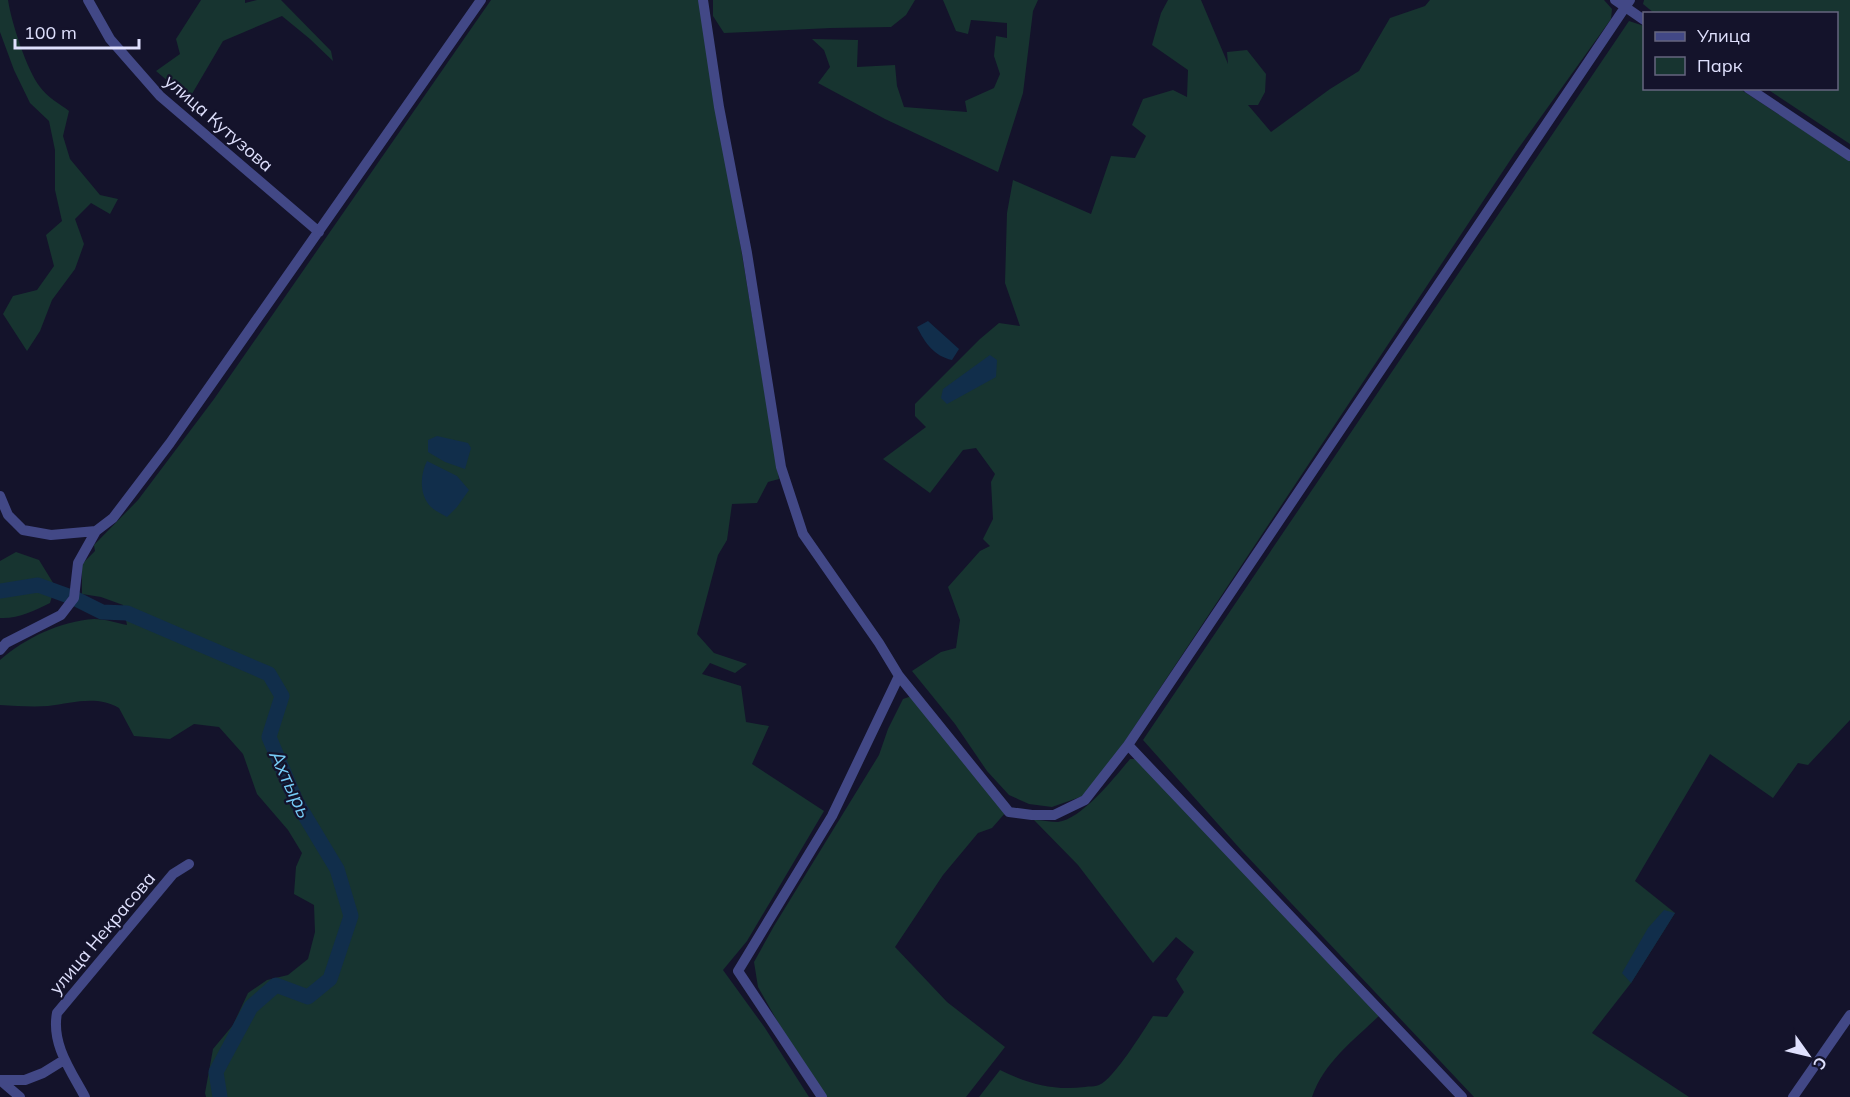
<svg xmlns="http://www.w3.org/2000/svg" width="1850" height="1097" font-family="Mulish,sans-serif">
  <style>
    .green { fill: #173430 }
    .water { fill: #112e4b }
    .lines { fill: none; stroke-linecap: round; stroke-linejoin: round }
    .river { stroke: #112e4b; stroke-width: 15 }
    .street { stroke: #424886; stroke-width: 10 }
    .labels { text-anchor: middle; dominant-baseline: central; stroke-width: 4.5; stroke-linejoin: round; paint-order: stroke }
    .street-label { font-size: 18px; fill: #dfe0fd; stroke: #14132b }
    .water-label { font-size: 20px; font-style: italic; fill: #75caf5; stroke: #14132b }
  </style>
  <rect width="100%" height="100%" fill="#14132b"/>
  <!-- green -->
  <path class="green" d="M 0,0 L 8,0 C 11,21 27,71 40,87 C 47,97 60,104 69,111 L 63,136 L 70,159 L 100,195 L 118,199 L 110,214 L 91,203 L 75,219 L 84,244 L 75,269 L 52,300 L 40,331 L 27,351 L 3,314 L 13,296 L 37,290 L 54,266 L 46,235 L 62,221 L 55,190 L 55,150 L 49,121 L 30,103 L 14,70 L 0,32 Z
    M 201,0 L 245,0 L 245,3 L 257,0 L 281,0 L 331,51 L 333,61 L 310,39 L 282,16 L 223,41 L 189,99 L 156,71 L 180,54 L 176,39 Z
    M 491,0 L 700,0 L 779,479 L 768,482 L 757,503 L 732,504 L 727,540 L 718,555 L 697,634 L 714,653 L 747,664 L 735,673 L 710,663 L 702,674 L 741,686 L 746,722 L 769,726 L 752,764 L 824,811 L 747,941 L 723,970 L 765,1028 L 809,1097 L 206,1097 L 205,1093 L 213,1049 L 233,1025 L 248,993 L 267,980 L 288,975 L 308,959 L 315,932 L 314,905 L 294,894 L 296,867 L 302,853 L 288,830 L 257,794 L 243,754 L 219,727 L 194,724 L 170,739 L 134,736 L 119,708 C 96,695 73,703 48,706 C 33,707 16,706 0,705 L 0,660 C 25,638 61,621 94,619 C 105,619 117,623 127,625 L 123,605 L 101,597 L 82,594 L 82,564 L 95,551 L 94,545 L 138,500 L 214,399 Z
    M 713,0 L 915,0 L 906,15 L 891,27 L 831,28 L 724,33 L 713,16 Z
    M 943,0 L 1038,0 L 1033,11 L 1023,93 L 998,172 L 885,119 L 818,83 L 830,67 L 824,50 L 812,39 L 858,40 L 857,67 L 895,65 L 897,86 L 904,107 L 967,112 L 965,101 L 994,88 L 1000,74 L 994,56 L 996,36 L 1007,38 L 1007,23 L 971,20 L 968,34 L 956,31 Z
    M 1168,0 L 1201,0 L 1228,64 L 1227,52 L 1247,50 L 1266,74 L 1265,92 L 1258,105 L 1248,105 L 1271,132 L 1330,89 L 1359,71 L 1390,18 L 1425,6 L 1430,0 L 1604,0 L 1612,9 L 1611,19 L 1515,153 L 1121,747 L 1083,796 L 1052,807 L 1029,804 L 1009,795 L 987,771 L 955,724 L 912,671 L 941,652 L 956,648 L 960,620 L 948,587 L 980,551 L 990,546 L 983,539 L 993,519 L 991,482 L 995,474 L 976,448 L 963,450 L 930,493 L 883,459 L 926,427 L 915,416 L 915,404 L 980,339 L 999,323 L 1020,326 L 1005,283 L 1007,213 L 1013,180 L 1091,214 L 1111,156 L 1135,158 L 1146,136 L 1132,125 L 1143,99 L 1173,90 L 1187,97 L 1188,70 L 1152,45 L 1161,13 Z
    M 1644,0 L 1850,0 L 1850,144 L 1767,89 L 1836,88 L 1836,14 L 1654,13 L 1643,4 Z
    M 1629,21 L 1644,26 L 1644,88 L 1740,89 L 1850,161 L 1850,720 L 1808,765 L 1798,763 L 1773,798 L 1710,754 L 1635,881 L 1675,913 L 1631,983 L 1592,1033 L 1689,1097 L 1474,1097 L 1242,851 L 1143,740 Z
    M 16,552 L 39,560 L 55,586 L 50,603 C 34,611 18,619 0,618 L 0,561 Z
    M 912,696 L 1006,812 L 992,828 L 978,833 L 943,875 L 895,947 L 947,1002 L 1005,1047 L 966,1097 L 826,1097 L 788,1040 L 758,987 L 754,962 L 774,926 L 879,755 L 888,729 L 903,699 Z
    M 1130,759 L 1138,759 L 1380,1015 C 1354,1040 1324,1062 1312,1097 L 979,1097 L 1000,1070 C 1028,1084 1054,1091 1085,1087 C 1089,1086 1095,1087 1099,1085 C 1114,1079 1143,1031 1153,1016 L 1167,1017 L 1184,992 L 1176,979 L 1194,952 L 1176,937 L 1153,963 L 1078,865 L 1034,820 C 1042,820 1050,822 1058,822 C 1082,819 1115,777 1130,759 Z"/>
  <!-- water -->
  <path class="water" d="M 928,321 L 959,349 L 952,360 C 934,356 925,343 917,327 Z
    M 990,355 L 997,360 L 996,377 L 947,404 L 941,398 L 943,389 Z
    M 437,436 L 468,443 L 471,448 L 465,469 L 445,462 L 428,452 L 428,440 Z
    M 427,461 L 457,476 L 469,490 L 457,507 L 447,517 C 442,514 435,511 431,507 C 419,495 420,475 427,461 Z
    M 1664,910 L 1675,913 L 1631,983 L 1622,973 L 1648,928 Z"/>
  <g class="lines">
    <!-- river -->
    <path class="river" d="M 0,591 L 38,585 L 74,598 L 102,612 L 127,613 L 269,674 L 282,696 L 269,737 L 296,801 L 337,869 L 351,916 L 330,979 L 308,997 L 276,985 L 251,1007 L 216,1072 L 220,1097"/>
    <!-- street -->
    <path class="street" d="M 88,0 L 110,39 L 160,96 L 319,232
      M 703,0 L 719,107 L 747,253 L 781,467 L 803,534 L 879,643 L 899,676 L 1009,812 L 1032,815 L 1054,815 L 1085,800 L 1128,745
      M 1615,0 L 1644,20
      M 1748,88 L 1850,156
      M 0,496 L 8,515 L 23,530 L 51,535 L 96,531 L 113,518 L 170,443 L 481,0
      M 0,650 L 6,643 L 61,615 L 74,598 L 78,563 L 96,531
      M 0,1080 L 25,1080 L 43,1073 L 64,1060
      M 0,1080 L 20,1097
      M 85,1097 C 71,1071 51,1044 57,1013 L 173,874 L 189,864
      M 822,1097 L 738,971 L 832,816 L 899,676
      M 1462,1097 L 1128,745 L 1630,0
      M 1793,1097 L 1850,1015"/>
  </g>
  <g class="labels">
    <!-- street labels -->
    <g class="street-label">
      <text transform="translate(219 123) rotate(41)">улица Кутузова</text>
      <text transform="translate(102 933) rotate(-50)">улица Некрасова</text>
    </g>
    <!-- water labels -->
    <g class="water-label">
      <text transform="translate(291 784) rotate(65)">Ахтырь</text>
    </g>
  </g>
  <!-- legend -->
  <rect x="1643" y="12" width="195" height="78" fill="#14132b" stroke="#65657f" stroke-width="1.5"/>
  <rect x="1655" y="32" width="30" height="9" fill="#424886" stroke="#65657f" stroke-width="1.5"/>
  <text x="1697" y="42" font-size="18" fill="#dfe0fd">Улица</text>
  <rect x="1655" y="57" width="30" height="18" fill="#173430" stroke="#65657f" stroke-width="1.5"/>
  <text x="1697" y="72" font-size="18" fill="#dfe0fd">Парк</text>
  <!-- north arrow -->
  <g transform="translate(1808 1055) rotate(124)" stroke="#14132b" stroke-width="4.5" paint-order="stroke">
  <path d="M0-4.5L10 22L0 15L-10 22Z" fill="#dfe0fd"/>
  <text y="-9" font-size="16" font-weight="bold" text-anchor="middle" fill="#dfe0fd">С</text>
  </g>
  <!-- scale -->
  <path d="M15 39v9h124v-9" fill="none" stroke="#dfe0fd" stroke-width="3"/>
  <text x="24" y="39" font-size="18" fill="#dfe0fd" stroke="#14132b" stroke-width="4.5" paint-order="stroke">100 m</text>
</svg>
